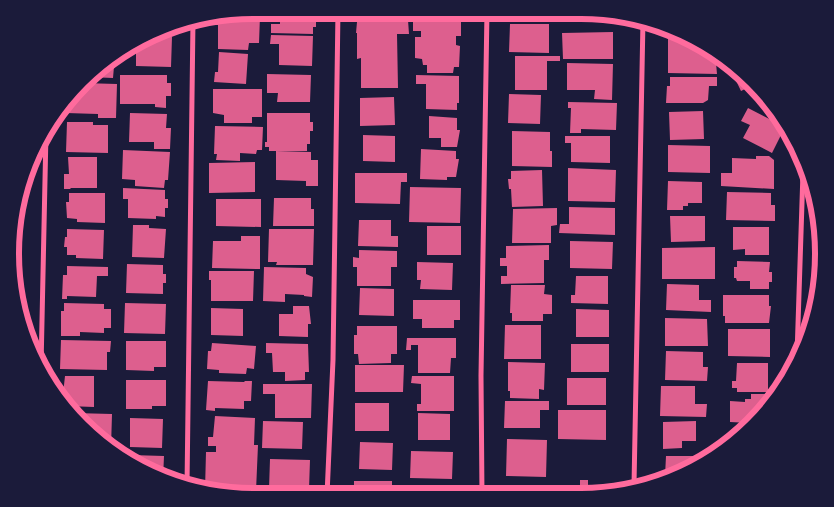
<svg xmlns="http://www.w3.org/2000/svg" width="834" height="507" font-family="Helvetica,sans-serif">
  <style>
    .building { fill: #dd5f8e }
    .lines { fill: none; stroke-linecap: round; stroke-linejoin: round }
    .minor { stroke: #ff6b9d; stroke-width: 5 }
    .rim { fill: none; stroke: #ff6b9d; stroke-width: 6 }
  </style>
  <rect width="100%" height="100%" fill="#1b1b3a"/>
  <!-- building -->
  <path class="building" d="M 273,10 L 316,10 L 316,27 L 313,27 L 313,34 L 271,33 L 271,24 L 280,24 L 280,21 L 273,21 Z
    M 358,11 L 412,11 L 411,19 L 408,20 L 409,34 L 397,34 L 398,88 L 361,88 L 361,58 L 357,59 L 357,33 L 356,33 Z
    M 413,11 L 459,11 L 459,16 L 461,16 L 461,36 L 456,36 L 456,45 L 460,46 L 459,67 L 454,67 L 453,73 L 427,73 L 427,65 L 423,65 L 422,59 L 415,58 L 415,37 L 421,37 L 421,31 L 413,31 Z
    M 224,15 L 260,16 L 259,43 L 249,43 L 248,50 L 218,49 L 218,25 L 207,25 L 207,18 Z
    M 510,24 L 549,24 L 549,53 L 509,52 Z
    M 613,32 L 613,59 L 563,59 L 562,33 Z
    M 271,35 L 313,36 L 312,66 L 279,65 L 279,44 L 270,44 Z
    M 151,36 L 172,37 L 171,67 L 136,66 L 136,44 Z
    M 668,39 L 685,39 L 685,46 L 705,46 L 715,52 L 717,74 L 668,73 Z
    M 219,52 L 248,54 L 246,84 L 214,82 L 215,72 L 218,72 Z
    M 115,55 L 113,78 L 89,77 L 105,60 Z
    M 515,56 L 560,56 L 560,61 L 547,61 L 547,90 L 515,90 Z
    M 725,58 L 729,60 L 754,90 L 749,92 L 747,88 L 741,91 Z
    M 567,63 L 613,64 L 612,100 L 594,99 L 595,90 L 567,90 Z
    M 267,74 L 311,75 L 310,102 L 277,102 L 278,93 L 267,93 Z
    M 120,75 L 167,75 L 167,83 L 171,83 L 171,96 L 166,96 L 166,108 L 155,107 L 155,104 L 120,104 Z
    M 416,75 L 459,76 L 459,103 L 457,103 L 457,110 L 426,109 L 426,84 L 416,84 Z
    M 670,77 L 717,77 L 717,86 L 709,86 L 708,100 L 703,103 L 666,103 L 667,86 L 670,86 Z
    M 82,83 L 117,84 L 116,118 L 98,118 L 98,114 L 66,113 L 66,99 Z
    M 213,89 L 262,89 L 262,117 L 252,117 L 252,123 L 224,123 L 224,115 L 213,113 Z
    M 509,94 L 541,95 L 540,124 L 508,123 Z
    M 394,97 L 395,125 L 360,126 L 360,98 Z
    M 568,102 L 617,103 L 616,130 L 581,129 L 581,133 L 570,133 L 571,108 L 568,108 Z
    M 748,108 L 785,127 L 772,153 L 743,138 L 750,125 L 741,121 Z
    M 703,111 L 704,139 L 670,140 L 669,112 Z
    M 130,113 L 167,114 L 166,128 L 171,128 L 170,149 L 154,149 L 154,142 L 129,142 Z
    M 267,113 L 310,113 L 310,122 L 313,122 L 313,131 L 310,131 L 310,144 L 307,144 L 307,151 L 269,151 L 269,147 L 265,147 L 265,142 L 267,142 Z
    M 429,116 L 457,118 L 457,130 L 460,130 L 457,147 L 441,147 L 441,138 L 429,138 Z
    M 67,122 L 93,122 L 93,125 L 108,125 L 108,153 L 66,152 Z
    M 215,126 L 263,127 L 262,150 L 257,150 L 256,154 L 240,153 L 240,161 L 216,160 L 217,154 L 214,154 Z
    M 512,131 L 550,132 L 550,151 L 552,151 L 552,167 L 512,166 Z
    M 363,135 L 395,136 L 395,162 L 363,161 Z
    M 565,136 L 610,136 L 610,163 L 571,162 L 571,143 L 565,143 Z
    M 668,145 L 710,146 L 710,173 L 668,172 Z
    M 421,149 L 456,151 L 456,159 L 459,159 L 456,177 L 447,177 L 447,180 L 420,179 Z
    M 123,150 L 170,152 L 168,180 L 165,180 L 164,188 L 135,186 L 135,180 L 122,179 Z
    M 276,151 L 311,152 L 311,160 L 318,160 L 318,186 L 306,186 L 306,181 L 276,180 Z
    M 756,156 L 769,156 L 774,160 L 774,189 L 721,186 L 721,173 L 732,173 L 732,158 L 756,159 Z
    M 68,157 L 97,157 L 97,188 L 70,188 L 71,189 L 64,189 L 64,174 L 69,174 Z
    M 255,162 L 255,192 L 209,193 L 209,163 Z
    M 568,168 L 616,170 L 615,202 L 568,201 Z
    M 542,170 L 543,206 L 512,207 L 511,189 L 509,189 L 508,179 L 511,179 L 511,171 Z
    M 355,173 L 407,173 L 407,182 L 401,182 L 400,204 L 355,203 Z
    M 668,181 L 702,182 L 702,203 L 688,203 L 688,206 L 683,206 L 683,210 L 667,210 Z
    M 410,187 L 461,188 L 460,223 L 409,222 Z
    M 123,188 L 165,190 L 165,199 L 168,199 L 168,208 L 165,208 L 165,217 L 156,216 L 156,219 L 128,218 L 128,199 L 123,199 Z
    M 727,192 L 771,193 L 771,205 L 775,205 L 775,221 L 726,220 Z
    M 69,193 L 105,193 L 105,223 L 77,222 L 77,219 L 67,218 L 66,202 L 69,202 Z
    M 274,198 L 311,198 L 311,209 L 314,209 L 314,226 L 273,226 Z
    M 216,199 L 261,199 L 261,227 L 216,226 Z
    M 569,207 L 615,208 L 615,235 L 559,233 L 560,224 L 569,224 Z
    M 557,208 L 557,225 L 551,226 L 551,243 L 512,243 L 513,209 Z
    M 670,216 L 705,216 L 705,241 L 671,242 Z
    M 16,217 L 17,221 L 22,221 L 21,244 L 12,243 Z
    M 359,220 L 391,220 L 391,236 L 398,236 L 398,247 L 358,246 Z
    M 133,225 L 149,225 L 149,228 L 166,229 L 164,258 L 132,257 Z
    M 427,226 L 461,226 L 461,255 L 427,255 Z
    M 733,227 L 769,227 L 769,255 L 745,255 L 745,249 L 733,250 Z
    M 67,229 L 104,230 L 103,259 L 76,258 L 76,255 L 67,255 L 67,247 L 64,247 L 65,237 L 67,237 Z
    M 269,229 L 314,229 L 313,265 L 276,265 L 277,262 L 268,262 Z
    M 241,236 L 260,236 L 260,269 L 212,268 L 213,241 L 241,241 Z
    M 570,241 L 613,242 L 612,269 L 570,268 Z
    M 549,245 L 549,260 L 544,260 L 544,283 L 501,284 L 501,276 L 507,276 L 507,266 L 500,266 L 500,258 L 506,258 L 506,246 Z
    M 715,247 L 715,279 L 662,279 L 662,248 Z
    M 11,249 L 18,249 L 18,258 L 22,258 L 22,284 L 15,284 Z
    M 359,250 L 397,251 L 397,267 L 391,267 L 391,286 L 357,286 L 357,267 L 353,267 L 353,257 L 359,258 Z
    M 737,261 L 770,262 L 769,272 L 772,272 L 772,282 L 769,282 L 769,289 L 750,289 L 750,281 L 737,281 L 736,278 L 734,278 L 734,267 L 737,267 Z
    M 417,262 L 453,263 L 452,290 L 420,289 L 421,280 L 417,280 Z
    M 127,264 L 163,265 L 163,274 L 166,274 L 166,283 L 163,283 L 163,294 L 126,293 Z
    M 67,266 L 108,267 L 108,276 L 97,276 L 96,297 L 67,296 L 67,299 L 62,299 L 63,275 L 67,275 Z
    M 264,267 L 306,268 L 306,274 L 313,277 L 312,297 L 304,296 L 304,295 L 285,294 L 285,302 L 263,301 Z
    M 209,271 L 254,271 L 253,301 L 211,301 L 211,280 L 209,280 Z
    M 576,276 L 608,276 L 608,304 L 571,303 L 571,295 L 575,295 Z
    M 667,284 L 699,285 L 699,300 L 711,300 L 711,312 L 666,310 Z
    M 511,285 L 545,285 L 544,294 L 552,295 L 552,314 L 543,314 L 543,321 L 512,321 L 512,313 L 510,313 Z
    M 360,288 L 394,289 L 394,316 L 359,315 Z
    M 723,295 L 769,295 L 769,306 L 771,306 L 769,323 L 725,323 L 725,316 L 723,316 Z
    M 413,300 L 460,300 L 460,320 L 454,320 L 454,328 L 422,328 L 422,319 L 413,319 Z
    M 64,303 L 104,304 L 104,309 L 111,309 L 111,328 L 104,328 L 104,333 L 80,332 L 80,336 L 61,336 L 61,311 L 64,311 Z
    M 125,303 L 166,304 L 165,334 L 124,333 Z
    M 293,306 L 309,306 L 311,324 L 308,324 L 308,337 L 279,336 L 279,314 L 293,314 Z
    M 211,308 L 243,309 L 243,336 L 211,335 Z
    M 576,309 L 609,310 L 609,337 L 576,337 Z
    M 665,318 L 707,319 L 708,346 L 665,346 Z
    M 505,325 L 541,325 L 541,359 L 504,359 Z
    M 357,326 L 397,326 L 397,354 L 391,354 L 391,363 L 359,364 L 358,354 L 354,354 L 354,335 L 357,335 Z
    M 728,329 L 770,329 L 770,357 L 728,356 Z
    M 407,338 L 456,338 L 456,358 L 451,358 L 450,373 L 418,373 L 418,345 L 411,345 L 411,350 L 406,350 Z
    M 61,340 L 111,341 L 110,352 L 107,352 L 107,370 L 60,369 Z
    M 126,341 L 166,341 L 166,367 L 154,367 L 154,371 L 126,370 Z
    M 212,343 L 256,346 L 254,369 L 247,368 L 246,374 L 219,373 L 219,370 L 207,369 L 208,351 L 211,351 Z
    M 266,343 L 308,344 L 309,372 L 305,372 L 305,380 L 285,381 L 285,372 L 273,372 L 272,353 L 266,353 Z
    M 571,344 L 609,344 L 609,372 L 571,372 Z
    M 666,351 L 703,352 L 703,367 L 708,367 L 707,381 L 665,380 Z
    M 508,362 L 545,363 L 544,390 L 539,389 L 539,399 L 510,398 L 510,391 L 508,391 Z
    M 737,363 L 768,363 L 768,392 L 737,392 L 737,388 L 732,388 L 732,381 L 736,381 Z
    M 355,365 L 404,365 L 403,392 L 355,392 Z
    M 65,376 L 94,376 L 94,407 L 67,406 L 65,404 L 65,394 L 63,394 Z
    M 412,376 L 454,376 L 454,411 L 417,411 L 417,404 L 421,404 L 421,384 L 411,383 Z
    M 567,378 L 606,378 L 606,405 L 567,405 Z
    M 126,380 L 166,380 L 166,406 L 152,406 L 152,409 L 126,409 Z
    M 208,381 L 244,382 L 245,381 L 252,381 L 251,401 L 244,401 L 244,409 L 215,408 L 215,411 L 206,410 Z
    M 263,384 L 312,384 L 311,418 L 275,418 L 275,394 L 263,394 Z
    M 661,386 L 695,386 L 695,404 L 707,404 L 706,417 L 660,416 Z
    M 751,394 L 766,394 L 766,408 L 750,423 L 730,422 L 730,401 L 745,402 L 745,399 L 751,399 Z
    M 505,401 L 549,401 L 549,410 L 540,410 L 540,428 L 504,428 Z
    M 355,403 L 389,403 L 389,431 L 355,431 Z
    M 558,410 L 606,410 L 606,440 L 558,439 Z
    M 74,413 L 112,414 L 111,448 L 105,447 Z
    M 418,413 L 450,414 L 450,440 L 418,440 Z
    M 215,416 L 255,418 L 254,445 L 258,445 L 256,491 L 246,491 L 246,493 L 213,492 L 205,490 L 206,452 L 216,452 L 216,446 L 208,446 L 208,437 L 213,437 Z
    M 130,418 L 163,419 L 162,448 L 130,447 Z
    M 263,421 L 303,422 L 302,449 L 262,448 Z
    M 696,421 L 696,441 L 682,441 L 682,448 L 663,449 L 663,422 Z
    M 507,439 L 547,440 L 546,477 L 506,476 Z
    M 360,442 L 393,443 L 392,470 L 359,469 Z
    M 411,451 L 453,452 L 452,479 L 410,478 Z
    M 131,455 L 164,456 L 163,479 L 130,461 Z
    M 666,456 L 697,456 L 697,460 L 705,460 L 705,462 L 702,465 L 665,476 Z
    M 270,459 L 310,460 L 309,489 L 269,489 Z
    M 580,480 L 588,480 L 588,493 L 606,494 L 597,496 L 580,496 Z
    M 354,481 L 392,481 L 392,496 L 354,495 Z
    M 511,486 L 542,490 L 541,496 L 510,496 Z
    M 420,488 L 449,488 L 449,496 L 419,496 Z
    M 550,491 L 577,492 L 576,496 L 549,496 Z"/>
  <g class="lines">
    <!-- minor -->
    <path class="minor" d="M 797,355 L 803,172 L 805,171
      M 41,368 L 46,133
      M 634,485 L 643,20
      M 187,486 L 193,20
      M 327,495 L 333,360 L 338,10
      M 482,496 L 481,376 L 487,11"/>
  </g>
  <!-- crop -->
  <path d="M0 0H834V507H0ZM253 19H581A234 234 0 0 1 815 253V254A234 234 0 0 1 581 488H253A234 234 0 0 1 19 254V253A234 234 0 0 1 253 19Z" fill="#1b1b3a" fill-rule="evenodd"/>
  <path class="rim" d="M253 19H581A234 234 0 0 1 815 253V254A234 234 0 0 1 581 488H253A234 234 0 0 1 19 254V253A234 234 0 0 1 253 19Z"/>
</svg>
